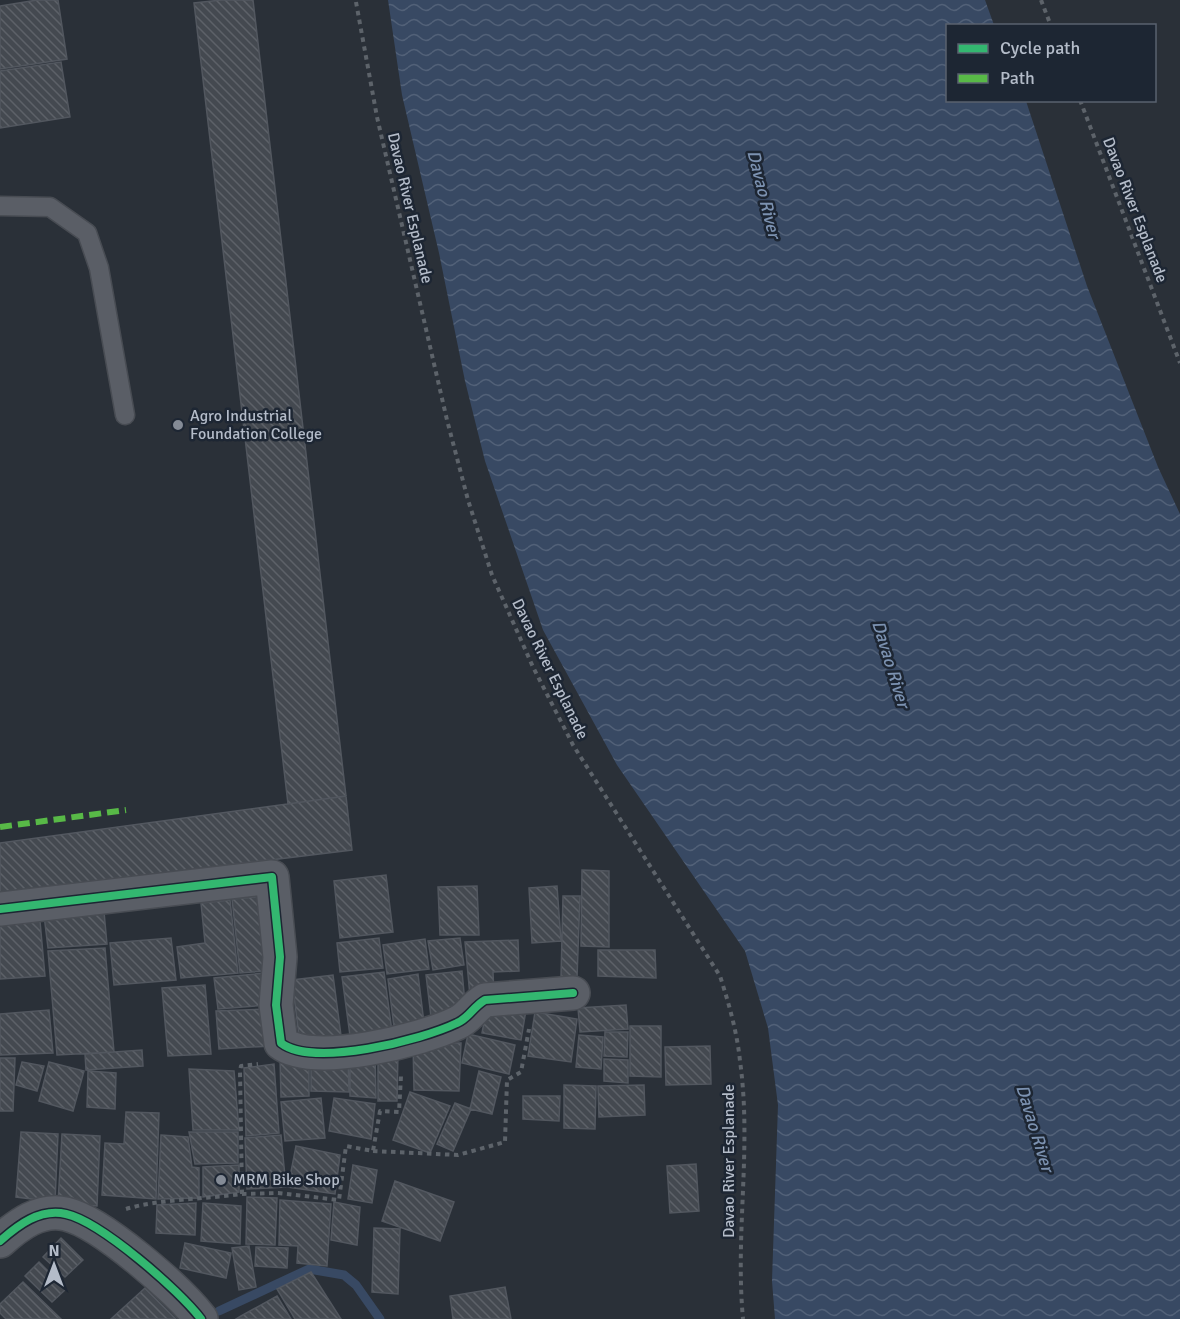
<svg xmlns="http://www.w3.org/2000/svg" width="1180" height="1319" font-family="Signika,sans-serif">
  <style>
    .water { fill: url(#water-waves) }
    .lines { fill: none; stroke-linecap: round; stroke-linejoin: round }
    .stream { stroke: #384963; stroke-width: 9 }
    .building { fill: url(#building-back-hatch); stroke: #52575f; stroke-width: 1.5 }
    .service-casing { stroke: #484c53; stroke-width: 21 }
    .minor-casing { stroke: #484c53; stroke-width: 36 }
    .path { stroke: #5d636a; stroke-width: 4; stroke-dasharray: 4.5 4.5; stroke-linecap: butt }
    .service { stroke: #5a5e66; stroke-width: 18 }
    .minor { stroke: #5a5e66; stroke-width: 33 }
    .quiet { stroke: #58b947; stroke-width: 6; stroke-dasharray: 12 6; stroke-linecap: butt }
    .cycleway-casing { stroke: #1d2633; stroke-width: 11 }
    .cycleway { stroke: #33b770; stroke-width: 8 }
    .poi-dot { fill: #848b96; stroke: #1d2633; stroke-width: 2 }
    .labels { text-anchor: middle; dominant-baseline: central; stroke-width: 5; stroke-linejoin: round; paint-order: stroke }
    .street-label { font-size: 16px; fill: #b4bcc9; stroke: #1d2633 }
    .poi-label { font-size: 16px; fill: #b4bcc9; stroke: #1d2633; text-anchor: start }
    .water-label { font-size: 18px; font-style: italic; fill: #7c92b1; stroke: #1d2633 }
  </style>
  <defs>
    <pattern id="water-waves" width="16" height="10" patternUnits="userSpaceOnUse" patternTransform="scale(1.5)"><rect width="16" height="10" fill="#384963"/><path d="M0 5q4-4 8 0t8 0" fill="none" stroke="#526178"/></pattern>
    <pattern id="building-back-hatch" width="6" height="6" patternUnits="userSpaceOnUse" patternTransform="scale(1.5)"><rect width="6" height="6" fill="#444950"/><path d="M-1 5l2 2M0 0l6 6M5-1l2 2" fill="none" stroke="#5d6168"/></pattern>
  </defs>
  <rect width="100%" height="100%" fill="#2a3038"/>
  <!-- water -->
  <path class="water" d="M 388,0 L 985,0 L 994,25 L 948,26 L 948,100 L 1026,101 L 1087,286 L 1158,467 L 1180,514 L 1180,1319 L 775,1319 L 772,1281 L 778,1105 L 768,1028 L 745,951 L 617,765 L 543,630 L 485,461 L 465,381 L 439,253 L 402,95 Z"/>
  <g class="lines">
    <!-- stream -->
    <path class="stream" d="M 219,1311 L 309,1269 L 344,1275 L 356,1285 L 380,1319"/>
  </g>
  <!-- building -->
  <path class="building" d="M 37,0 L 58,0 L 67,59 L 0,69 L 0,6 Z
    M 221,0 L 253,0 L 346,796 L 288,804 L 194,3 Z
    M 61,62 L 70,117 L 0,128 L 0,71 Z
    M 346,796 L 352,850 L 0,893 L 0,843 Z
    M 582,870 L 609,871 L 609,947 L 581,946 Z
    M 386,875 L 393,932 L 340,938 L 334,881 Z
    M 477,886 L 479,935 L 440,935 L 438,887 Z
    M 557,886 L 561,941 L 532,943 L 529,888 Z
    M 267,896 L 275,970 L 240,973 L 232,899 Z
    M 563,896 L 580,896 L 577,978 L 561,977 Z
    M 230,900 L 238,973 L 181,978 L 177,947 L 205,943 L 201,903 Z
    M 103,901 L 107,944 L 48,948 L 43,907 Z
    M 39,910 L 45,976 L 0,979 L 0,913 Z
    M 171,938 L 176,980 L 114,985 L 110,943 Z
    M 379,938 L 383,968 L 340,972 L 337,943 Z
    M 460,938 L 464,965 L 433,970 L 428,941 Z
    M 425,939 L 429,969 L 387,974 L 383,945 Z
    M 518,940 L 519,971 L 493,972 L 494,995 L 470,996 L 465,942 Z
    M 105,948 L 114,1052 L 57,1055 L 48,951 Z
    M 598,950 L 655,950 L 656,978 L 598,976 Z
    M 462,971 L 466,1014 L 431,1017 L 426,975 Z
    M 384,972 L 393,1039 L 351,1043 L 342,977 Z
    M 265,973 L 268,1005 L 218,1009 L 214,978 Z
    M 418,974 L 425,1031 L 395,1035 L 388,979 Z
    M 333,975 L 342,1043 L 300,1044 L 292,980 Z
    M 205,985 L 211,1054 L 168,1056 L 162,988 Z
    M 488,1002 L 526,1010 L 521,1040 L 482,1033 Z
    M 626,1005 L 628,1029 L 580,1032 L 578,1008 Z
    M 269,1009 L 271,1046 L 219,1049 L 216,1011 Z
    M 49,1010 L 53,1053 L 0,1055 L 0,1014 Z
    M 535,1012 L 577,1019 L 571,1062 L 528,1056 Z
    M 630,1026 L 661,1026 L 661,1077 L 630,1076 Z
    M 605,1032 L 628,1032 L 627,1057 L 604,1056 Z
    M 468,1034 L 515,1045 L 509,1074 L 462,1063 Z
    M 579,1035 L 603,1037 L 601,1069 L 576,1067 Z
    M 413,1043 L 461,1043 L 459,1091 L 414,1090 Z
    M 710,1046 L 711,1084 L 666,1085 L 665,1047 Z
    M 142,1050 L 143,1066 L 86,1070 L 85,1054 Z
    M 378,1053 L 398,1053 L 397,1101 L 378,1101 Z
    M 311,1055 L 348,1055 L 349,1092 L 311,1091 Z
    M 350,1055 L 375,1055 L 376,1098 L 350,1096 Z
    M 309,1057 L 309,1096 L 281,1097 L 280,1058 Z
    M 0,1058 L 15,1058 L 13,1111 L 0,1111 Z
    M 604,1059 L 628,1060 L 628,1083 L 604,1081 Z
    M 22,1062 L 44,1066 L 37,1091 L 16,1085 Z
    M 49,1062 L 84,1071 L 73,1111 L 39,1101 Z
    M 274,1064 L 279,1133 L 246,1136 L 244,1068 Z
    M 189,1069 L 234,1071 L 239,1130 L 193,1130 Z
    M 88,1071 L 116,1073 L 115,1109 L 87,1107 Z
    M 479,1071 L 501,1077 L 492,1114 L 470,1109 Z
    M 564,1085 L 596,1086 L 595,1129 L 564,1128 Z
    M 644,1085 L 645,1115 L 599,1117 L 598,1086 Z
    M 410,1092 L 450,1106 L 430,1153 L 393,1140 Z
    M 523,1096 L 560,1096 L 559,1121 L 523,1119 Z
    M 321,1098 L 325,1138 L 285,1141 L 281,1102 Z
    M 334,1098 L 375,1104 L 371,1139 L 329,1131 Z
    M 455,1103 L 471,1109 L 453,1151 L 437,1144 Z
    M 126,1112 L 159,1113 L 156,1199 L 102,1195 L 105,1143 L 124,1144 Z
    M 21,1132 L 58,1134 L 55,1202 L 16,1197 Z
    M 189,1132 L 238,1132 L 238,1163 L 195,1164 Z
    M 62,1134 L 100,1136 L 97,1206 L 58,1203 Z
    M 161,1135 L 188,1137 L 192,1167 L 199,1168 L 199,1198 L 158,1199 Z
    M 281,1135 L 286,1187 L 247,1189 L 245,1138 Z
    M 296,1146 L 340,1155 L 335,1194 L 288,1187 Z
    M 696,1164 L 699,1211 L 670,1213 L 667,1166 Z
    M 239,1165 L 239,1192 L 203,1197 L 203,1167 Z
    M 353,1165 L 377,1170 L 372,1203 L 348,1199 Z
    M 395,1181 L 454,1202 L 440,1241 L 382,1221 Z
    M 247,1197 L 277,1198 L 275,1245 L 246,1244 Z
    M 280,1200 L 331,1204 L 327,1266 L 297,1263 L 298,1246 L 279,1245 Z
    M 334,1202 L 360,1207 L 357,1245 L 331,1240 Z
    M 196,1203 L 195,1235 L 156,1233 L 157,1205 Z
    M 203,1203 L 241,1206 L 240,1244 L 201,1241 Z
    M 374,1228 L 400,1229 L 398,1294 L 372,1292 Z
    M 61,1238 L 83,1260 L 65,1277 L 43,1257 Z
    M 185,1243 L 231,1253 L 226,1278 L 180,1268 Z
    M 249,1246 L 256,1287 L 239,1290 L 232,1248 Z
    M 256,1247 L 288,1248 L 287,1268 L 255,1266 Z
    M 39,1262 L 66,1289 L 52,1302 L 25,1276 Z
    M 311,1272 L 341,1319 L 295,1319 L 277,1289 Z
    M 23,1282 L 61,1319 L 6,1319 L 0,1313 L 0,1304 Z
    M 505,1287 L 511,1319 L 453,1319 L 450,1296 Z
    M 145,1288 L 176,1319 L 111,1319 Z
    M 277,1296 L 291,1319 L 236,1319 L 241,1316 Z"/>
  <g class="lines">
    <defs>
      <path id="service" d="M 0,206 L 50,207 L 87,233 L 99,268 L 125,415"/>
      <path id="minor" d="M 0,909 L 272,877 L 280,957 L 276,1005 L 281,1043 C 313,1068 422,1040 457,1023 C 469,1018 473,1007 485,1000 L 573,993
        M 0,1241 C 18,1225 40,1208 66,1214 C 101,1222 179,1290 201,1319"/>
    </defs>
    <!-- service casing -->
    <use href="#service" class="service-casing"/>
    <!-- minor casing -->
    <use href="#minor" class="minor-casing"/>
    <!-- path -->
    <path class="path" d="M 1041,0 L 1051,26
      M 356,2 L 377,117 L 447,420 L 468,500 L 492,575 L 533,667 L 573,745 L 720,976 C 729,1004 737,1032 740,1061 C 752,1147 735,1233 743,1319
      M 1080,100 L 1180,363
      M 373,1151 L 458,1155 L 505,1142 L 507,1080 L 521,1072 L 529,1029
      M 242,1194 L 278,1193 L 339,1200 L 346,1146 L 373,1151 L 380,1111 L 399,1112 L 401,1076
      M 126,1209 C 159,1199 206,1199 242,1194 L 240,1071 L 241,1066 L 258,1064"/>
    <!-- service -->
    <use href="#service" class="service"/>
    <!-- minor -->
    <use href="#minor" class="minor"/>
    <!-- quiet -->
    <path class="quiet" d="M 0,827 L 126,810"/>
    <defs>
      <path id="cycleway" d="M 0,909 L 272,877 L 280,957 L 276,1005 L 281,1043 C 313,1068 422,1040 457,1023 C 469,1018 473,1007 485,1000 L 573,993
        M 0,1241 C 18,1225 40,1208 66,1214 C 101,1222 179,1290 201,1319"/>
    </defs>
    <!-- cycleway casing -->
    <use href="#cycleway" class="cycleway-casing"/>
    <!-- cycleway -->
    <use href="#cycleway" class="cycleway"/>
  </g>
  <!-- markers -->
  <g class="poi-dot">
    <circle cx="178" cy="425" r="6"/>
    <circle cx="221" cy="1180" r="6"/>
  </g>
  <g class="labels">
    <!-- street labels -->
    <g class="street-label">
      <text transform="translate(410 208) rotate(77)">Davao River Esplanade</text>
      <text transform="translate(1135 210) rotate(69)">Davao River Esplanade</text>
      <text transform="translate(550 669) rotate(64)">Davao River Esplanade</text>
      <text transform="translate(729 1161) rotate(-90)">Davao River Esplanade</text>
    </g>
    <!-- poi labels -->
    <g class="poi-label">
      <text x="190" y="416">Agro Industrial<tspan x="190" dy="18">Foundation College</tspan></text>
      <text x="233" y="1180">MRM Bike Shop</text>
    </g>
    <!-- water labels -->
    <g class="water-label">
      <text transform="translate(764 194) rotate(76)">Davao River</text>
      <text transform="translate(891 664) rotate(73)">Davao River</text>
      <text transform="translate(1035 1128) rotate(73)">Davao River</text>
    </g>
  </g>
  <!-- legend -->
  <rect x="946" y="24" width="210" height="78" fill="#1d2633" stroke="#59626f" stroke-width="1.5"/>
  <rect x="958" y="44" width="30" height="9" fill="#33b770" stroke="#59626f" stroke-width="1.5"/>
  <text x="1000" y="54" font-size="18" fill="#b4bcc9">Cycle path</text>
  <rect x="958" y="74" width="30" height="9" fill="#58b947" stroke="#59626f" stroke-width="1.5"/>
  <text x="1000" y="84" font-size="18" fill="#b4bcc9">Path</text>
  <!-- north arrow -->
  <g transform="translate(54 1265)" stroke="#1d2633" stroke-width="4.5" paint-order="stroke">
  <path d="M0-4.5L10 22L0 15L-10 22Z" fill="#b4bcc9"/>
  <text y="-9" font-size="16" font-weight="bold" text-anchor="middle" fill="#b4bcc9">N</text>
  </g>
</svg>
